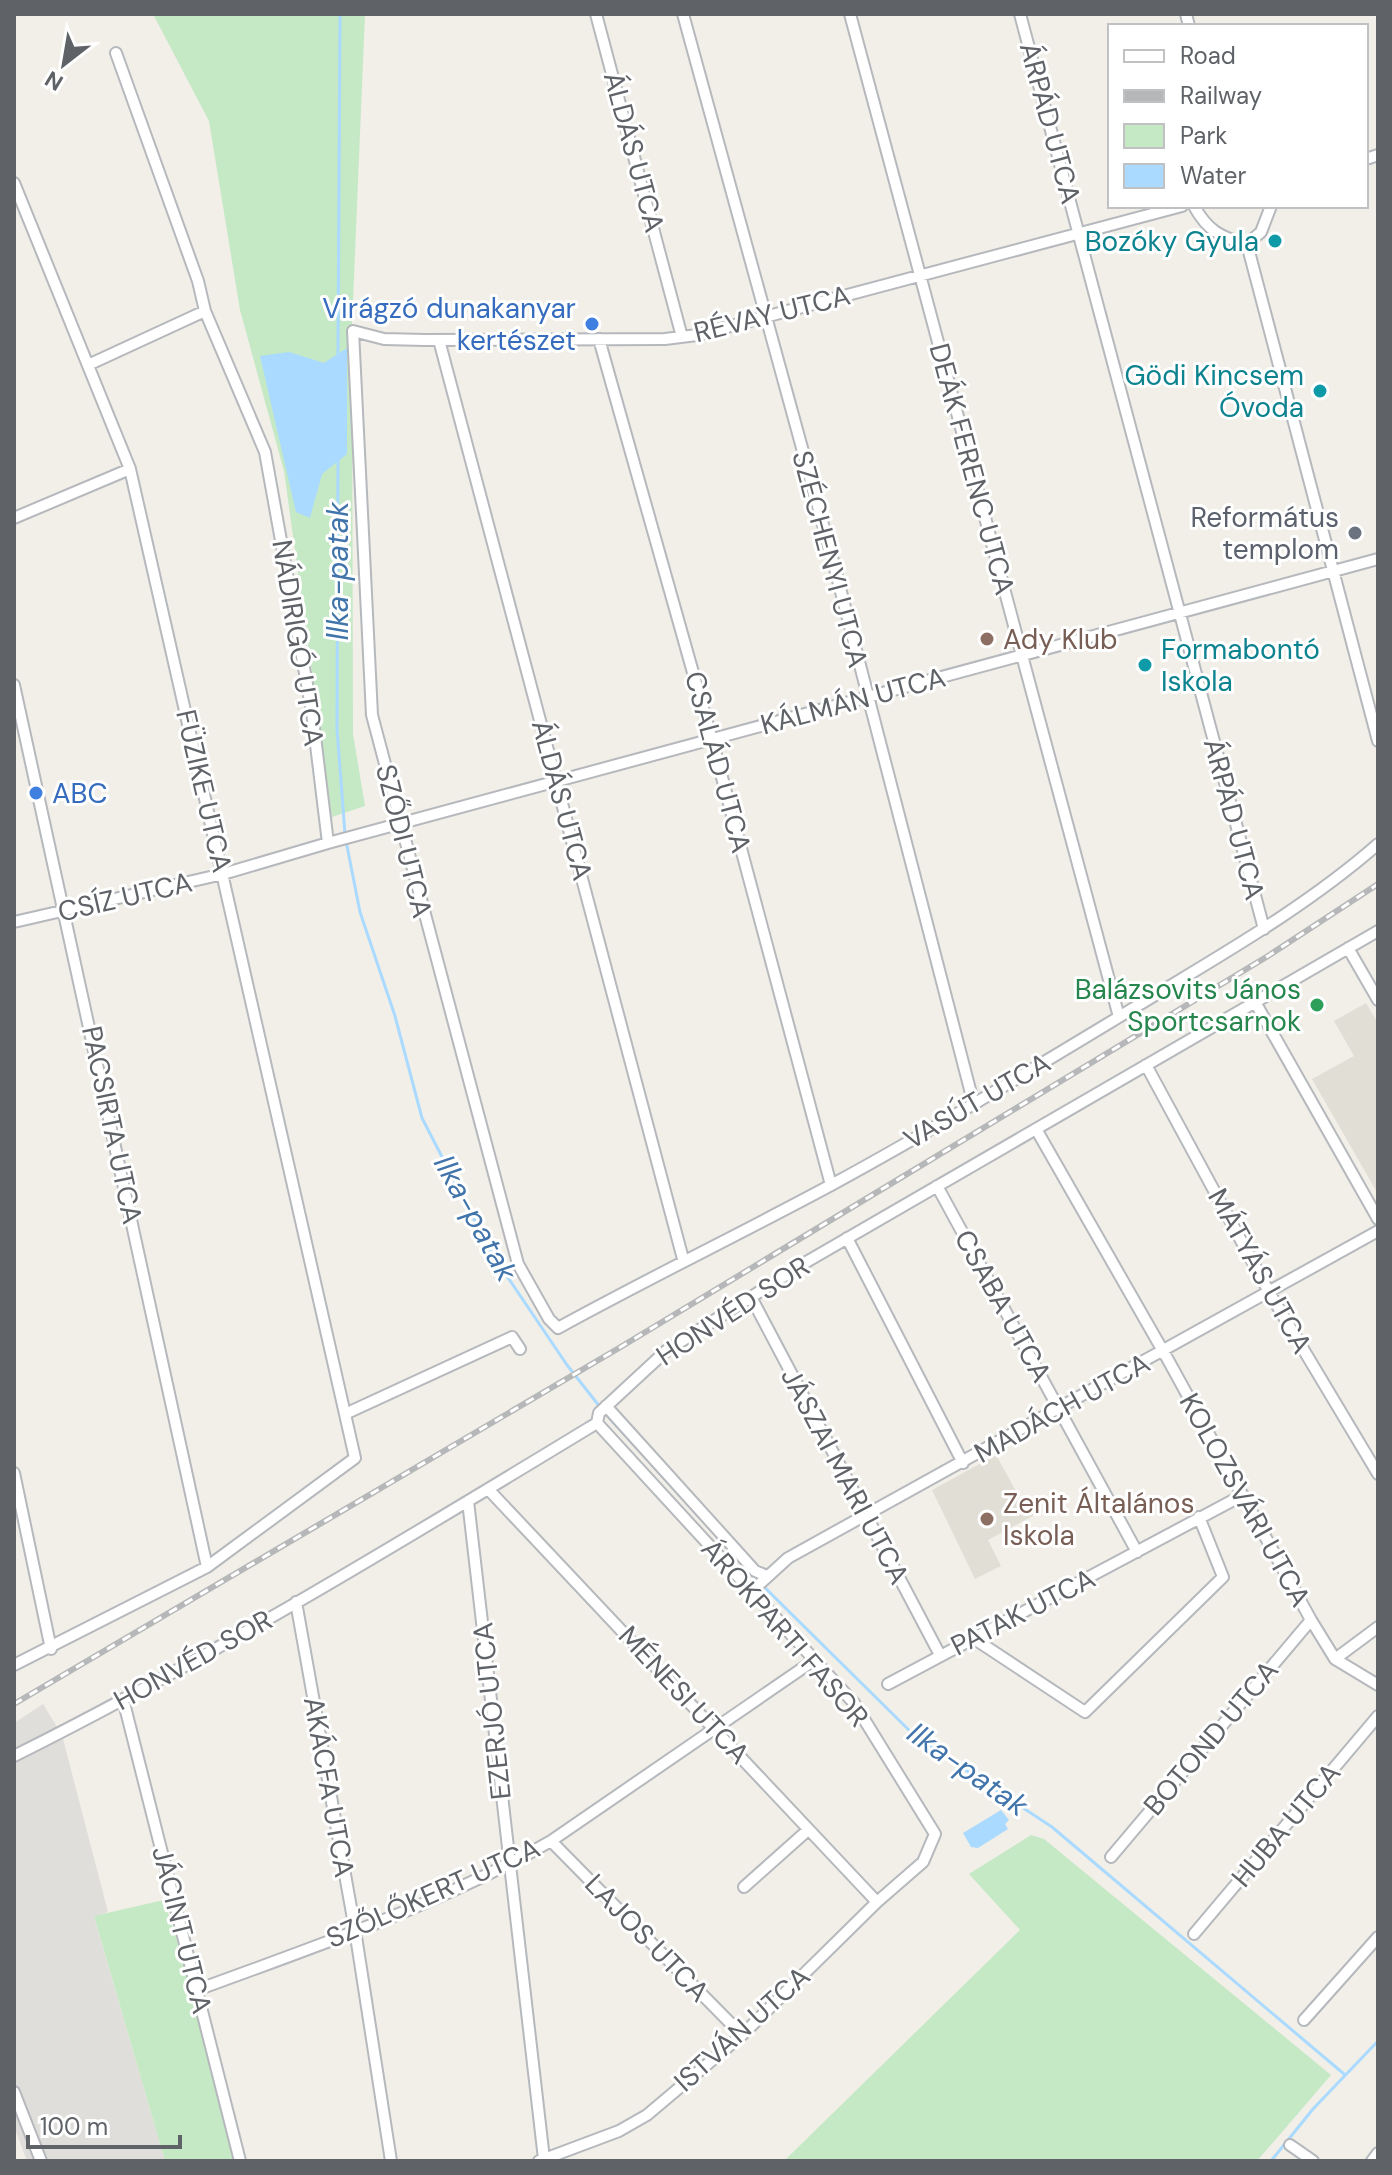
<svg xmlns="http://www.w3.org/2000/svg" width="1392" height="2175" font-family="'DM Sans',sans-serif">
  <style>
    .industrial { fill: #e0deda }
    .education { fill: #e1ded6 }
    .green { fill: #c5e8c5 }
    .water { fill: #aadaff }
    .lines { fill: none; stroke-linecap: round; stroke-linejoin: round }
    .stream { stroke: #aadaff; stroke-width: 3 }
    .minor-casing { stroke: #b5b8bc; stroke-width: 14 }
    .minor { stroke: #fff; stroke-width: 10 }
    .rail-casing { stroke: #b6b7b8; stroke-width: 6 }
    .rail { stroke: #fff; stroke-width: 3; stroke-dasharray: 9; stroke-linecap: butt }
    .culture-dot { fill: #0f9aa8; stroke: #fff; stroke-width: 3 }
    .shop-dot { fill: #3f7fe0; stroke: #fff; stroke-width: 3 }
    .worship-dot { fill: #6b7280; stroke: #fff; stroke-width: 3 }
    .education-dot { fill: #8d6e63; stroke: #fff; stroke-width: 3 }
    .leisure-dot { fill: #2e9e5b; stroke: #fff; stroke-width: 3 }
    .labels { text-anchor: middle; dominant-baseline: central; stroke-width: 6; stroke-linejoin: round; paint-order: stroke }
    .street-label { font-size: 28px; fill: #5f6368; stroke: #fff }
    .culture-label { font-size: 28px; fill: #0d838f; stroke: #fff; text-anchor: end }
    .shop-label { font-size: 28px; fill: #366cbe; stroke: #fff; text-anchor: end }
    .worship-label { font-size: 28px; fill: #5b616d; stroke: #fff; text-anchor: end }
    .education-label { font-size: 28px; fill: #785e54; stroke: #fff; text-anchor: start }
    .leisure-label { font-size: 28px; fill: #27864d; stroke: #fff; text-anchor: end }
    .water-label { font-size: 30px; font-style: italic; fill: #4174aa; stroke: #fff }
  </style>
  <rect width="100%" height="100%" fill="#f1efe8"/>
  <!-- industrial -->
  <path class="industrial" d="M 43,1704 L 62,1735 L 108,1912 L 94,1917 L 165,2161 L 27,2161 L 14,2126 L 14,1723 Z"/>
  <!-- education -->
  <path class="education" d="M 1366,1003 L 1378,1023 L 1378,1194 L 1312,1079 L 1354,1056 L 1334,1021 Z
    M 996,1455 L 1022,1502 L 1033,1497 L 1042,1511 L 988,1540 L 1001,1566 L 975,1579 L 932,1490 Z"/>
  <!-- green -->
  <path class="green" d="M 153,14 L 365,14 L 352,325 L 353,734 L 365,806 L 332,817 L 284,471 L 240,310 L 209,121 Z
    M 1031,1835 L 1044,1839 L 1331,2075 L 1257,2161 L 784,2161 L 1020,1930 L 969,1874 Z
    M 164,1900 L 193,1992 L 234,2161 L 165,2161 L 94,1916 Z"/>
  <!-- water -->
  <path class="water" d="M 347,348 L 347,454 L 322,474 L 310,518 L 296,512 L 260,356 L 289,352 L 324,363 Z
    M 1001,1810 L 1009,1820 L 1005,1824 L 1008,1829 L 978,1848 L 971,1847 L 963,1833 Z"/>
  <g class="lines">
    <!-- stream -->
    <path class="stream" d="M 338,354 L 340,14
      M 338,458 L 337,729 L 345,834
      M 346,841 L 360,912 L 395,1016 L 422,1118 L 492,1254 L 567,1365 L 600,1407
      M 605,1413 L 750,1573 L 917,1738 L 1052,1827 L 1344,2074
      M 1271,2161 L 1313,2109 L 1378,2041"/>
    <defs>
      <path id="minor" d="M 596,14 L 682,337
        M 683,14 L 833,561 L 974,1105
        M 850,14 L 1119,1017
        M 1020,14 L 1264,929
        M 1186,14 L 1189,26
        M 116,53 L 198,281 L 205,311 L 265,452 L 312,712 L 328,843
        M 1366,159 L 1378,155
        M 14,183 L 130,469 L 355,1458 L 207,1567 L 14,1665
        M 1182,206 L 697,335 L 665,339 L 425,340 L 384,339 L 353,331 L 372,715 L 518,1264 L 549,1319 L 558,1328 C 649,1278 742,1233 833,1184 C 936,1128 1036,1067 1137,1006 C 1219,956 1305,908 1378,844
        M 1194,206 C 1207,230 1221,238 1247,244 L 1261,232 L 1271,206
        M 1247,244 L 1378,741
        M 599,339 L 712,740 L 831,1185
        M 439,340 L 683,1259
        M 88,365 L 205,311
        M 14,518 L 130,469
        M 14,685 L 207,1567
        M 14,922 L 223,874 L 328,843 L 1378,559
        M 1348,948 L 1378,1000
        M 1255,1002 L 1378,1219
        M 1146,1065 L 1269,1292 L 1378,1474
        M 1036,1129 L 1167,1358 L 1311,1620 L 1335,1659 L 1378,1685
        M 937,1186 L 1137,1552
        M 847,1238 L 963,1463
        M 751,1297 L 940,1655
        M 606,1406 L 755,1571 L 767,1576
        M 345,1414 L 512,1337 L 520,1349
        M 14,1473 L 51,1649
        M 488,1489 L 877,1902
        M 468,1501 L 544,2159
        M 752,1591 L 788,1558 L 1378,1231
        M 296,1602 L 355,1930 L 391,2161
        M 973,1638 L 1085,1712 L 1223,1577 L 1199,1517
        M 1335,1659 L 1378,1627
        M 888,1684 L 1243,1495
        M 123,1699 L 240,2161
        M 14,1756 C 214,1656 406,1539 597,1423 L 599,1413 L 666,1351 L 808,1261 L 1378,931
        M 551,1841 L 742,2035
        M 1111,1857 L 1311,1620
        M 744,1887 L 808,1830
        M 1194,1934 L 1378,1716
        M 197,1990 C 316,1946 441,1904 551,1841 L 813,1661
        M 1304,2020 L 1378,1937
        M 14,2092 L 41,2161
        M 1290,2145 L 1313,2161
        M 539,2161 L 619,2131 L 647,2115 L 742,2035 L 877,1902 L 923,1862 L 935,1834 L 854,1703 L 597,1423
        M 1372,2161 L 1378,2153"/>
    </defs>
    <!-- minor casing -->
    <use href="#minor" class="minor-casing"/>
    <!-- minor -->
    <use href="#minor" class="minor"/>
    <defs>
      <path id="rail" d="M 14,1704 L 619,1348 L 1268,956 L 1378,884"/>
    </defs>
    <!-- rail casing -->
    <use href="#rail" class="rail-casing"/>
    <!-- rail -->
    <use href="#rail" class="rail"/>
  </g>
  <!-- markers -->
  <g class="culture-dot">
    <circle cx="1275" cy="241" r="8"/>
    <circle cx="1320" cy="391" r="8"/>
    <circle cx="1145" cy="665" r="8"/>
  </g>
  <g class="shop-dot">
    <circle cx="592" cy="324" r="8"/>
    <circle cx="36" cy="793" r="8"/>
  </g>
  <circle class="worship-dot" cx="1355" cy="533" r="8"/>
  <g class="education-dot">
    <circle cx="987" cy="639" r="8"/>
    <circle cx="987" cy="1519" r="8"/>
  </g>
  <circle class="leisure-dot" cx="1317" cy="1005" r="8"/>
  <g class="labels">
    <!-- street labels -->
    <g class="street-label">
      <text transform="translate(1050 123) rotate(75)">ÁRPÁD UTCA</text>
      <text transform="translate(634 152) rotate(75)">ÁLDÁS UTCA</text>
      <text transform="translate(772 314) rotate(-14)">RÉVAY UTCA</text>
      <text transform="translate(972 469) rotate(75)">DEÁK FERENC UTCA</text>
      <text transform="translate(830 559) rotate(75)">SZÉCHENYI UTCA</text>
      <text transform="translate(298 643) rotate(81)">NÁDIRIGÓ UTCA</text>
      <text transform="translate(853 701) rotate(-15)">KÁLMÁN UTCA</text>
      <text transform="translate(718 762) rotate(75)">CSALÁD UTCA</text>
      <text transform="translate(204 791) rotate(77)">FÜZIKE UTCA</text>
      <text transform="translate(562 800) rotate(75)">ÁLDÁS UTCA</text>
      <text transform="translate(1234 819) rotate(75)">ÁRPÁD UTCA</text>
      <text transform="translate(404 841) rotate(76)">SZŐDI UTCA</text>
      <text transform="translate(125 897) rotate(-13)">CSÍZ UTCA</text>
      <text transform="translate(977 1101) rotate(-30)">VASÚT UTCA</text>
      <text transform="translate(112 1125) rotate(78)">PACSIRTA UTCA</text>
      <text transform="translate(1260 1271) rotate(61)">MÁTYÁS UTCA</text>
      <text transform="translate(1003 1306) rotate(61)">CSABA UTCA</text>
      <text transform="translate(733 1311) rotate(-33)">HONVÉD SOR</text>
      <text transform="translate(1062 1408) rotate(-29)">MADÁCH UTCA</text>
      <text transform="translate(845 1476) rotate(62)">JÁSZAI MARI UTCA</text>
      <text transform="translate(1245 1500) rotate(61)">KOLOZSVÁRI UTCA</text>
      <text transform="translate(1023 1612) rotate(-27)">PATAK UTCA</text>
      <text transform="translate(785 1633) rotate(49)">ÁROKPARTI FASOR</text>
      <text transform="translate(193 1660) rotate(-29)">HONVÉD SOR</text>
      <text transform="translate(684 1695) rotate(47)">MÉNESI UTCA</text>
      <text transform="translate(492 1711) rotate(-96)">EZERJÓ UTCA</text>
      <text transform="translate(1211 1738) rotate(-50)">BOTOND UTCA</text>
      <text transform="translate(329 1787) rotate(80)">AKÁCFA UTCA</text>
      <text transform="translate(1286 1825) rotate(-50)">HUBA UTCA</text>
      <text transform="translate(433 1893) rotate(-24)">SZŐLŐKERT UTCA</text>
      <text transform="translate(182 1930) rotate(76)">JÁCINT UTCA</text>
      <text transform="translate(647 1938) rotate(46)">LAJOS UTCA</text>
      <text transform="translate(742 2029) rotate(-42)">ISTVÁN UTCA</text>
    </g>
    <!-- culture labels -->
    <g class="culture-label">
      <text x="1259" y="241">Bozóky Gyula</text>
      <text x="1304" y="375">Gödi Kincsem<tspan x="1304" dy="32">Óvoda</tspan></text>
      <text x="1161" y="649" text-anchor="start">Formabontó<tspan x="1161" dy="32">Iskola</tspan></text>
    </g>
    <!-- shop labels -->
    <g class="shop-label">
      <text x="576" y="308">Virágzó dunakanyar<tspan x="576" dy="32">kertészet</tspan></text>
      <text x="52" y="793" text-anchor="start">ABC</text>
    </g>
    <!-- worship labels -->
    <g class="worship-label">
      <text x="1339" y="517">Református<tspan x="1339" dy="32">templom</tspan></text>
    </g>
    <!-- education labels -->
    <g class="education-label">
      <text x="1003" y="639">Ady Klub</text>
      <text x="1003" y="1503">Zenit Általános<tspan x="1003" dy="32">Iskola</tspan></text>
    </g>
    <!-- leisure labels -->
    <g class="leisure-label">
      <text x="1301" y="989">Balázsovits János<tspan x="1301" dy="32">Sportcsarnok</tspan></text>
    </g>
    <!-- water labels -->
    <g class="water-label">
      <text transform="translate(337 571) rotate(-90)">Ilka-patak</text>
      <text transform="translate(476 1218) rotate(61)">Ilka-patak</text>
      <text transform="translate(968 1769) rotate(35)">Ilka-patak</text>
    </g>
  </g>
  <!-- border -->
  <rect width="1392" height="2175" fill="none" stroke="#5f6368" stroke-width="32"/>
  <!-- legend -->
  <rect x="1108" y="24" width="260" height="184" fill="#ffffff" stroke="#bfc1c3" stroke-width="2"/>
  <rect x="1124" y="50" width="40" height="12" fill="#ffffff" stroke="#bfc1c3" stroke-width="2"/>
  <text x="1180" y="64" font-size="24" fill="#5f6368">Road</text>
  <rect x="1124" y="90" width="40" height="12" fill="#b6b7b8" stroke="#bfc1c3" stroke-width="2"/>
  <text x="1180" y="104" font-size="24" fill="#5f6368">Railway</text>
  <rect x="1124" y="124" width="40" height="24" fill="#c5e8c5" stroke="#bfc1c3" stroke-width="2"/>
  <text x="1180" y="144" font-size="24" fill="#5f6368">Park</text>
  <rect x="1124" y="164" width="40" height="24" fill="#aadaff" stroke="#bfc1c3" stroke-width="2"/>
  <text x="1180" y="184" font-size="24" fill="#5f6368">Water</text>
  <!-- north arrow -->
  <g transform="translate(64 64) rotate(211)" stroke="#ffffff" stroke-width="6" paint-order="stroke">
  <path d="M0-6L14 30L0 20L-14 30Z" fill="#5f6368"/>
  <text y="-12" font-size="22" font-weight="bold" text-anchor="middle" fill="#5f6368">N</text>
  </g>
  <!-- scale -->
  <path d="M28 2135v12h152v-12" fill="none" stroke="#5f6368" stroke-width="4"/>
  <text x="40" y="2135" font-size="24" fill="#5f6368" stroke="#ffffff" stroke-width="6" paint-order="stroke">100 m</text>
</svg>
